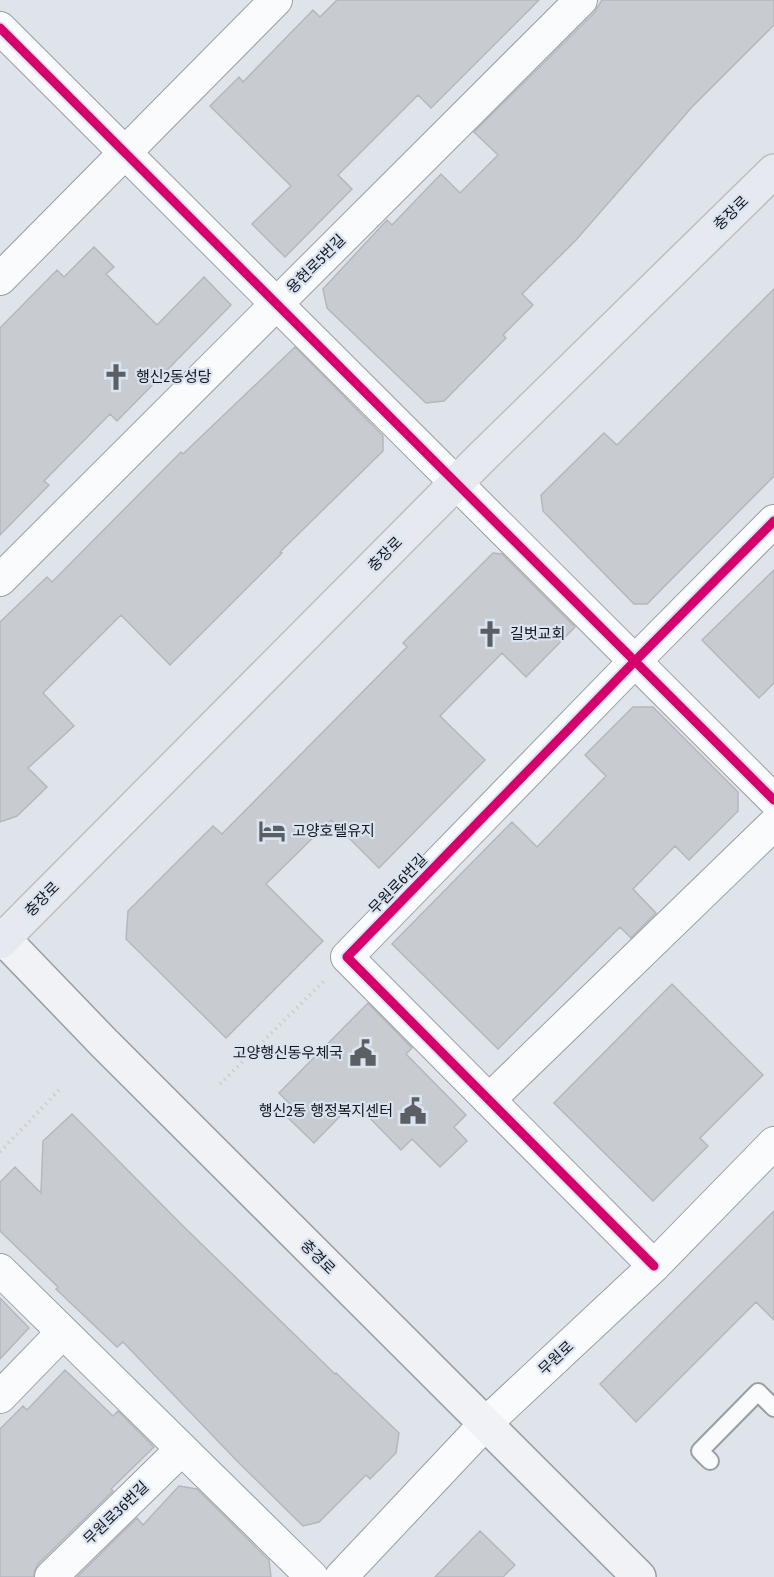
<svg xmlns="http://www.w3.org/2000/svg" width="774" height="1577" font-family="'Fira Sans Condensed','Noto Sans KR',sans-serif">
  <style>
    .building { fill: #c8ccd1; stroke: #b4b7bd; stroke-width: 1.5 }
    .lines { fill: none; stroke-linecap: round; stroke-linejoin: round }
    .lane-casing { stroke: #9a9da2; stroke-width: 20 }
    .street-casing { stroke: #9a9da2; stroke-width: 34 }
    .secondary-casing { stroke: #9a9da2; stroke-width: 36 }
    .primary-casing { stroke: #bcbec2; stroke-width: 36 }
    .path { stroke: #cccdcf; stroke-width: 4; stroke-dasharray: 1.5 4.5; stroke-linecap: butt }
    .lane { stroke: #fafbfc; stroke-width: 16 }
    .street { stroke: #fafbfc; stroke-width: 32 }
    .secondary { stroke: #f0f2f6; stroke-width: 33 }
    .primary { stroke: #e6eaf0; stroke-width: 33 }
    .cycleway-casing { stroke: #dae3f0; stroke-width: 13 }
    .cycleway { stroke: #d6006c; stroke-width: 9 }
    .labels { text-anchor: middle; dominant-baseline: central; stroke-width: 4.5; stroke-linejoin: round; paint-order: stroke }
    .street-label { font-size: 15px; fill: #14171c; stroke: #dae3f0 }
    .poi-label { font-size: 15px; fill: #14171c; stroke: #dae3f0; text-anchor: start }
  </style>
  <rect width="100%" height="100%" fill="#dfe4eb"/>
  <!-- building -->
  <path class="building" d="M 337,0 L 539,0 L 431,108 L 418,95 L 338,175 L 352,189 L 285,257 L 252,224 L 291,186 L 210,106 L 239,77 L 243,82 L 313,10 L 320,17 Z
    M 602,0 L 774,0 L 774,25 L 692,107 L 576,240 L 522,294 L 533,305 L 503,335 L 506,338 L 444,401 L 426,403 L 327,308 L 323,289 L 387,220 L 392,225 L 441,174 L 460,193 L 498,155 L 474,132 L 594,13 Z
    M 94,247 L 114,267 L 106,274 L 157,325 L 204,277 L 231,305 L 117,421 L 110,414 L 44,481 L 49,485 L 0,535 L 0,328 L 57,270 L 64,277 Z
    M 774,289 L 774,476 L 647,604 L 634,604 L 543,511 L 541,495 L 604,433 L 617,445 Z
    M 295,347 L 383,436 L 383,451 L 280,552 L 282,553 L 170,665 L 121,615 L 43,693 L 74,726 L 28,768 L 47,787 L 17,816 L 0,822 L 0,622 L 47,577 L 52,582 L 181,452 L 183,454 Z
    M 493,553 L 502,554 L 575,627 L 526,677 L 502,653 L 440,716 L 485,760 L 379,868 L 331,820 L 266,884 L 323,941 L 226,1038 L 126,939 L 128,911 L 213,826 L 222,834 L 407,647 L 403,643 Z
    M 774,570 L 774,683 L 759,698 L 702,640 Z
    M 633,707 L 653,707 L 738,792 L 738,811 L 689,860 L 675,846 L 633,889 L 656,913 L 631,938 L 620,927 L 498,1049 L 392,944 L 512,822 L 537,847 L 606,776 L 585,755 Z
    M 672,984 L 763,1075 L 700,1138 L 708,1146 L 653,1201 L 554,1103 Z
    M 368,1003 L 412,1048 L 406,1054 L 466,1115 L 454,1127 L 467,1141 L 440,1167 L 412,1139 L 401,1150 L 356,1104 L 349,1111 L 347,1109 L 314,1143 L 283,1113 L 291,1105 L 279,1093 Z
    M 72,1114 L 183,1226 L 335,1374 L 336,1373 L 399,1433 L 396,1453 L 370,1479 L 366,1475 L 319,1522 L 303,1526 L 237,1461 L 123,1342 L 117,1347 L 56,1289 L 58,1287 L 0,1231 L 0,1182 L 15,1167 L 41,1193 L 43,1141 Z
    M 774,1211 L 774,1320 L 756,1302 L 636,1422 L 600,1384 Z
    M 0,1298 L 29,1328 L 0,1359 Z
    M 65,1370 L 113,1416 L 118,1411 L 154,1447 L 111,1489 L 113,1491 L 38,1564 L 34,1572 L 34,1577 L 0,1577 L 0,1429 L 23,1406 L 27,1410 Z
    M 179,1486 L 197,1489 L 269,1560 L 271,1577 L 77,1577 L 137,1518 L 143,1525 Z
    M 480,1531 L 515,1565 L 503,1577 L 435,1577 Z"/>
  <g class="lines">
    <defs>
      <path id="lane" d="M 710,1461 L 700,1451 L 758,1392 L 774,1408"/>
      <path id="street" d="M 0,28 L 774,800
        M 0,279 L 276,0
        M 0,580 L 581,0
        M 489,1100 L 774,824
        M 654,1266 L 347,957 L 634,662 L 774,521
        M 0,1270 L 312,1577
        M 0,1397 L 63,1332
        M 51,1577 L 182,1449
        M 341,1577 L 485,1424 L 654,1266 L 774,1143"/>
      <path id="secondary" d="M 0,935 L 104,1043 L 639,1577"/>
      <path id="primary" d="M 0,942 L 480,459 L 774,171"/>
    </defs>
    <!-- lane casing -->
    <use href="#lane" class="lane-casing"/>
    <!-- street casing -->
    <use href="#street" class="street-casing"/>
    <!-- secondary casing -->
    <use href="#secondary" class="secondary-casing"/>
    <!-- primary casing -->
    <use href="#primary" class="primary-casing"/>
    <!-- path -->
    <path class="path" d="M 220,1084 L 326,979
      M 0,1152 L 62,1087"/>
    <!-- lane -->
    <use href="#lane" class="lane"/>
    <!-- street -->
    <use href="#street" class="street"/>
    <!-- secondary -->
    <use href="#secondary" class="secondary"/>
    <!-- primary -->
    <use href="#primary" class="primary"/>
    <defs>
      <path id="cycleway" d="M 0,28 L 774,800
        M 654,1266 L 347,957 L 634,662 L 774,521"/>
    </defs>
    <!-- cycleway casing -->
    <use href="#cycleway" class="cycleway-casing"/>
    <!-- cycleway -->
    <use href="#cycleway" class="cycleway"/>
  </g>
  <!-- icons -->
  <defs>
    <symbol id="church-bare" viewBox="-9 -9 18 18"><path d="M-1.2-6h2.4v3.5h3.3v2.4h-3.3V6h-2.4V-.1h-3.3v-2.4h3.3Z" fill="#5b5f64" stroke="#dae3f0" stroke-width="2.5" paint-order="stroke"/></symbol>
    <symbol id="hotel-bare" viewBox="-9 -9 18 18"><path d="M-6-4.5h1.5V1H6V5H4.5V3h-9V5H-6ZM-4 0a1.8 1.8 0 1 1 3.6 0ZM.5 0V-2.5h3Q6-2.5 6 0Z" fill="#5b5f64" stroke="#dae3f0" stroke-width="2.5" paint-order="stroke"/></symbol>
    <symbol id="civic-bare" viewBox="-9 -9 18 18"><path d="M-.6-6.5H3V-4.5H.6V-3L4-1V1h2V6H-6V1h2V-1L-.6-3ZM-1.2 2.5V6h2.4V2.5Z" fill="#5b5f64" stroke="#dae3f0" stroke-width="2.5" paint-order="stroke"/></symbol>
  </defs>
  <g fill-rule="evenodd">
    <use href="#church-bare" x="97" y="358" width="38" height="38"/>
    <use href="#church-bare" x="471" y="615" width="38" height="38"/>
    <use href="#hotel-bare" x="253" y="812" width="38" height="38"/>
    <use href="#civic-bare" x="344" y="1034" width="38" height="38"/>
    <use href="#civic-bare" x="394" y="1092" width="38" height="38"/>
  </g>
  <g class="labels">
    <!-- street labels -->
    <g class="street-label">
      <text transform="translate(731 213) rotate(-44)">충장로</text>
      <text transform="translate(316 264) rotate(-45)">용현로5번길</text>
      <text transform="translate(385 554) rotate(-45)">충장로</text>
      <text transform="translate(398 884) rotate(-46)">무원로6번길</text>
      <text transform="translate(42 899) rotate(-45)">충장로</text>
      <text transform="translate(318 1257) rotate(45)">충경로</text>
      <text transform="translate(556 1358) rotate(-43)">무원로</text>
      <text transform="translate(116 1513) rotate(-44)">무원로36번길</text>
    </g>
    <!-- poi labels -->
    <g class="poi-label">
      <text x="136" y="377">행신2동성당</text>
      <text x="510" y="634">길벗교회</text>
      <text x="292" y="831">고양호텔유지</text>
      <text x="343" y="1053" text-anchor="end">고양행신동우체국</text>
      <text x="393" y="1111" text-anchor="end">행신2동 행정복지센터</text>
    </g>
  </g>
</svg>
